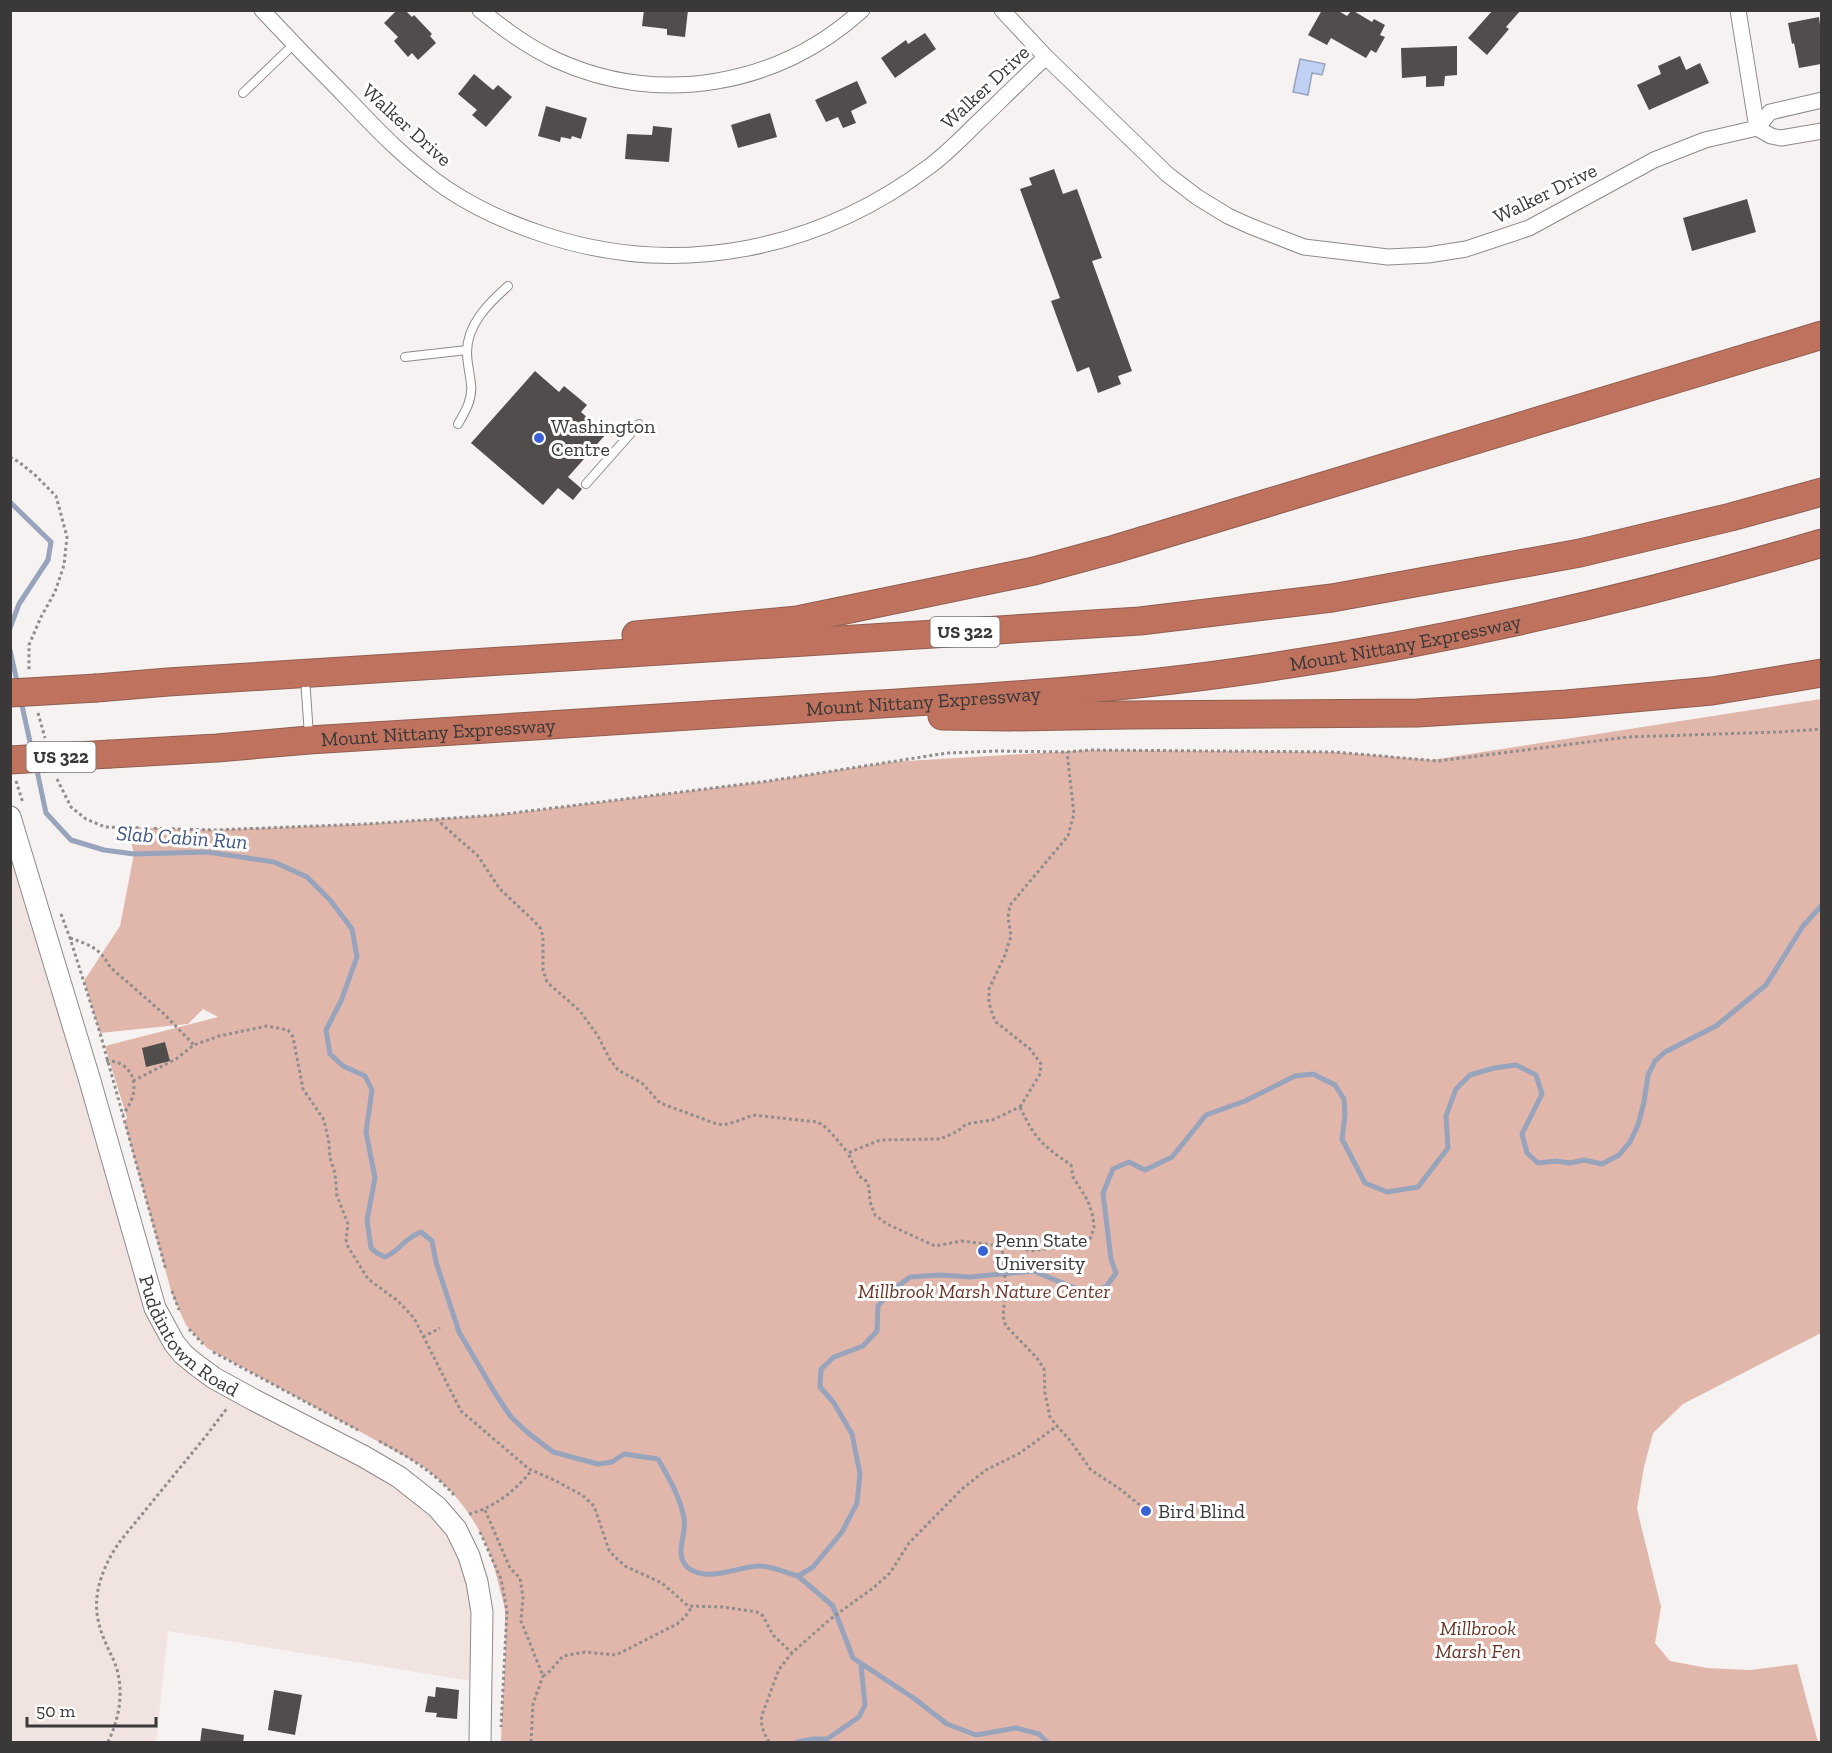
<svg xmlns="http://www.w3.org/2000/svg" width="1832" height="1753" font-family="'Zilla Slab',serif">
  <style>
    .built { fill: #f0e3e0 }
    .green { fill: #e1b7ab }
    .water { fill: #c0d1f4; stroke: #98a3bc; stroke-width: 1.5 }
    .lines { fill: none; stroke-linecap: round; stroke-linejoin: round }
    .stream { stroke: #98a3bc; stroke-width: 5 }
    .building { fill: #504d4c }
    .lane-casing { stroke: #8e8a89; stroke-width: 10 }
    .street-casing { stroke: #8e8a89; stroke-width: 17 }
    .secondary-casing { stroke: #8e8a89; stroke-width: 23 }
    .highway-casing { stroke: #905e51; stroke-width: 29 }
    .path { stroke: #908d8d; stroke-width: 3; stroke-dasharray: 3 3; stroke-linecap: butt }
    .lane { stroke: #fff; stroke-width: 8 }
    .street { stroke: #fff; stroke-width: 15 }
    .secondary { stroke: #fff; stroke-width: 21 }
    .highway { stroke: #bf735e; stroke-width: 27 }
    .highway-bridge-casing { stroke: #905e51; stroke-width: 29; stroke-linecap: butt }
    .highway-bridge { stroke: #bf735e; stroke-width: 27 }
    .poi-dot { fill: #3763d4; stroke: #fff; stroke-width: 2 }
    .labels { text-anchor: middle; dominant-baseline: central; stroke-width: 6; stroke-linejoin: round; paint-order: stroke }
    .shield { fill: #fff; stroke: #757474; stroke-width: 1.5 }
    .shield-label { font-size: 18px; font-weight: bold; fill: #3a3838 }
    .street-label { font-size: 20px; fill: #3a3838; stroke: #fff }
    .poi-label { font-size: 20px; fill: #3a3838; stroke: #fff; text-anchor: start }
    .park-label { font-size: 20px; font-style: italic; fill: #6c3526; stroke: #fff }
    .water-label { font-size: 21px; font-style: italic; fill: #3f5585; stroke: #fff }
  </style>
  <rect width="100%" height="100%" fill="#f6f2f1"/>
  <!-- built -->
  <path class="built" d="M 10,854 L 91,1114 L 136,1281 L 163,1342 L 393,1483 L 427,1509 L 449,1538 L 462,1560 L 470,1596 L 472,1629 L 471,1681 L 168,1631 L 156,1742 L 11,1742 Z"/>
  <!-- green -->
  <path class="green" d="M 1821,699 L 1821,1333 L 1683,1404 L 1653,1433 L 1644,1467 L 1637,1509 L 1661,1607 L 1655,1643 L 1670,1661 L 1707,1668 L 1750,1670 L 1797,1664 L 1818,1742 L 501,1742 C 502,1700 507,1656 505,1613 C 505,1604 501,1595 499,1586 C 488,1535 463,1496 421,1465 L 207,1348 L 186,1325 L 172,1294 L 124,1121 L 127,1118 L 105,1046 L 218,1017 L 203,1009 L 188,1024 L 100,1033 L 84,981 L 120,926 L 134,854 L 128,827 L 215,830 L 366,824 L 497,815 L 769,781 L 891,762 L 1090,750 L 1335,752 L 1432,760 Z"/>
  <!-- water -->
  <path class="water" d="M 1300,59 L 1325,64 L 1322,75 L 1312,73 L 1308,95 L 1293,92 Z"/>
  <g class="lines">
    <!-- stream -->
    <path class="stream" d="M 10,502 L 51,542 L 48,560 L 19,604 L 10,628
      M 10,650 L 18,686
      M 21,701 L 32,751
      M 36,766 L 46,813 L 71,840 L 104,850 L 134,854 L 207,852 L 274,862 L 307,877 L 330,900 L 352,929 L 357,957 L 341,1001 L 326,1030 L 330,1054 L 343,1066 L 365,1076 L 372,1090 L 366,1132 L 375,1178 L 367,1220 L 371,1248 L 377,1253 L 385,1257 C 401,1250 403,1239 421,1232 L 432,1241 L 436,1262 L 459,1332 L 495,1393 L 511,1417 L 527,1432 L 553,1452 L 598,1464 L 612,1462 L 624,1454 L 658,1459 C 669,1478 680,1497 684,1518 C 687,1533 676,1549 684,1563 C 688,1570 696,1573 704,1574 C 722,1576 740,1567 758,1566 C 768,1565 787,1573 798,1576 L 813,1567 L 842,1532 L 857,1503 L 860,1474 L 852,1434 L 834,1403 L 820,1387 L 821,1369 L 834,1357 L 863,1346 L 877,1331 L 878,1306 L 889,1293 L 910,1277 L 940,1275 L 970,1277 L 1033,1271 L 1085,1292 L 1106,1287 L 1116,1273 L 1111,1259 L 1103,1193 L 1113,1169 L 1129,1162 L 1145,1170 L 1172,1157 L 1206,1115 L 1245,1101 L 1295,1076 L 1313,1074 L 1335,1085 L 1344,1099 L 1345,1115 L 1342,1139 L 1365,1183 L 1387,1192 L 1418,1187 L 1448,1148 L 1446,1116 L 1456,1089 L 1470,1075 L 1494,1068 L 1516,1065 L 1536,1075 L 1542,1094 L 1522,1134 L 1527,1153 L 1538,1163 L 1556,1161 L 1570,1163 L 1584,1160 L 1602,1164 L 1619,1155 L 1630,1142 L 1638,1125 L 1644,1102 L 1648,1075 L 1655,1061 L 1665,1052 L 1716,1026 L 1766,985 L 1803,926 L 1822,905
      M 798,1576 L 833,1606 L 853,1658 L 915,1699 L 947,1724 L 976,1735 L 1016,1728 L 1039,1734 L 1047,1742
      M 797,1742 L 813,1739 L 827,1739 L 859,1717 L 865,1705 L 861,1665"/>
  </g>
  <!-- building -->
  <path class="building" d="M 397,10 L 405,10 L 412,17 L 414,15 L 432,34 L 430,36 L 436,43 L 418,60 L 412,53 L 408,57 L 394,41 L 398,37 L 384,23 Z
    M 644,10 L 688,10 L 685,37 L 667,35 L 667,29 L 642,26 Z
    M 1322,10 L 1337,10 L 1347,16 L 1352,10 L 1372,22 L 1374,19 L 1385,25 L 1380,35 L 1385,37 L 1376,53 L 1371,50 L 1366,58 L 1331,38 L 1327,45 L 1308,35 Z
    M 1493,10 L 1521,10 L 1506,27 L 1509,29 L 1487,55 L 1468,38 Z
    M 1819,17 L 1821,33 L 1821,64 L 1799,68 L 1794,43 L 1792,44 L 1788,23 Z
    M 925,33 L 936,49 L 895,78 L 881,58 L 906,40 L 908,44 Z
    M 1457,46 L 1457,75 L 1445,76 L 1444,86 L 1426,87 L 1426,76 L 1402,78 L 1401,48 Z
    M 1680,56 L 1686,70 L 1700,63 L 1709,83 L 1649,110 L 1637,85 L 1661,74 L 1658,66 Z
    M 474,74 L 493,90 L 498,85 L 512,97 L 486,127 L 472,115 L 477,110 L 458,94 Z
    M 857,81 L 867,103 L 851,111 L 856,123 L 843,128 L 838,117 L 826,122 L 815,100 Z
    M 546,106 L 587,118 L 581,139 L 572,136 L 571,139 L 561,137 L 560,142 L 538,136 Z
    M 770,113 L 777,137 L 738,148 L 731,125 Z
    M 653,126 L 672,128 L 669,162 L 625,159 L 627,134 L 652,135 Z
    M 1054,169 L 1063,194 L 1077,189 L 1102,258 L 1092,261 L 1132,371 L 1118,376 L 1121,384 L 1098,393 L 1089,367 L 1077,372 L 1051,301 L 1060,298 L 1020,189 L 1032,185 L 1029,178 Z
    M 1747,199 L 1756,232 L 1692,251 L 1683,218 Z
    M 535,371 L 559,392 L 564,386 L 587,405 L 581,412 L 606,434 L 568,477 L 582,489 L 573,500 L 558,488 L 543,505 L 471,443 Z
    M 165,1042 L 170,1061 L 146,1067 L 142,1048 Z
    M 436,1687 L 459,1690 L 457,1719 L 436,1717 L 437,1713 L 425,1712 L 428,1696 L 435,1697 Z
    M 274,1690 L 302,1695 L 295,1735 L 268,1730 Z
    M 202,1728 L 244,1735 L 243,1743 L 200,1743 Z"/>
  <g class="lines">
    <defs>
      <path id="lane" d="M 243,93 L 294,44
        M 405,357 L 467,350
        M 458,424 C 465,412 473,399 471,384 C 470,374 467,363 467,352 C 467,324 489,303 508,286
        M 586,484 L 639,424
        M 305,678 L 309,735"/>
      <path id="street" d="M 262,10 C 290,40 318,69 347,98 C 378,131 409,163 447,189 C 477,209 511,224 545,235 C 679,279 818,250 930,166 C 946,154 961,139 975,125 C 999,102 1022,79 1046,57
        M 480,10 C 504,29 528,47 556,60 C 659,107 779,86 862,10
        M 1002,10 L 1046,57 L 1167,174 L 1197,197 L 1228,216 L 1250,226 L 1304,247 L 1388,257 L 1428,255 L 1466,249 L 1529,228 L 1654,160 L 1705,140 L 1757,128 L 1770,112 L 1822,100
        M 1738,10 L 1757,128
        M 1757,128 L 1771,136 L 1781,138 L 1822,131"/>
      <g id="secondary">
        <path id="s1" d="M 10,817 L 90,1081 L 155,1308 L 174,1343 L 183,1354 L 195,1364 L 214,1378 L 254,1400 L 363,1456 L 399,1477 L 437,1507 L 456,1529 L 469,1556 L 477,1582 L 482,1612 L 480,1742"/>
      </g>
      <g id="highway">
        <path d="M 636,635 L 797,620 L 1034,571 L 1115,549 L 1822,335"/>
        <path d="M 97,688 L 168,682 L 1140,621 L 1332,598 L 1580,553 L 1731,517 L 1822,492"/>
        <path d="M 942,716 L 1009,717 L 1127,715 L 1417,713 L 1566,704 L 1712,691 L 1822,673"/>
        <path id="s2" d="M 111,754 L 217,748 L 309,740 C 483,729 657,719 831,707 C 966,699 1102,691 1237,672 C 1436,644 1629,600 1822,543"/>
      </g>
    </defs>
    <!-- lane casing -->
    <use href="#lane" class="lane-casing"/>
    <!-- street casing -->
    <use href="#street" class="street-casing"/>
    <!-- secondary casing -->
    <use href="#secondary" class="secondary-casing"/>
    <!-- highway casing -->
    <use href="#highway" class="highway-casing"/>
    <!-- path -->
    <path class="path" d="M 10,457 L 19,462 L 35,475 L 56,496 L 67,537 L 64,565 L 55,592 L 41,617 L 29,645 L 29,671
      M 38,713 L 45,738
      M 57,779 L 71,807 L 86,819 L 105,827 L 215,830 L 366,824 L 497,815 L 769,781 L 947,753 L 998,751 L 1067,752 L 1090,750 L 1335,752 L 1438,761 L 1628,737 L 1779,732 L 1822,729
      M 16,781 L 23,803
      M 436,819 L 478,856 L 500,889 L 534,921 L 541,929 L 543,938 L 543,970 L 547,982 L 580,1011 L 598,1036 L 609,1058 L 618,1070 L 642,1083 L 660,1103 L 717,1124 L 723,1125 L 735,1122 L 753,1115 L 817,1122 C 828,1126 840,1144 848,1153
      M 61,914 L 70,938 L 100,1033 L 166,1270
      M 70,938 C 90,945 100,948 110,967 L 164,1014 L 194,1045
      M 106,1061 C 128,1060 140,1080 131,1101 C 129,1106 126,1110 123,1114
      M 133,1081 L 176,1059 L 194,1045 L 219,1036 L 267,1026 L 288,1030 L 293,1037 L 303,1089 L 324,1120 L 329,1143 L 330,1158 L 335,1173 L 337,1196 L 348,1224 L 346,1240 L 347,1245 L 368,1279 L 398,1301 L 414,1318 L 461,1411 L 529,1469 L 554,1480 L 582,1495 L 594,1506 L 609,1550 L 615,1557 L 625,1566 L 662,1583 L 688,1606 L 723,1607 L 757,1612 L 763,1616 L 773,1635 L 792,1653
      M 1020,1107 C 1035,1139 1042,1145 1071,1165 L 1073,1177 L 1088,1201 L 1093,1217 L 1094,1227 L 1091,1237 L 1088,1241 L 1078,1245 L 1030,1251 L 1015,1245 L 993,1245 L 962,1241 L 935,1246 L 887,1224 L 875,1215 L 870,1202 L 869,1187 L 866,1181 L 859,1176 L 848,1153 L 880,1140 L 940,1139 L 958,1131 L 966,1124 L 992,1120 Z
      M 1020,1107 L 1040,1074 L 1041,1064 L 1030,1049 L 996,1022 L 993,1016 L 989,1003 L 989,989 L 1005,955 L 1011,936 L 1008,917 L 1010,905 L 1068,836 L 1074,814 L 1067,752
      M 1002,1245 C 1003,1259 1005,1274 1006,1288 C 1006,1302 1000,1313 1006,1326 L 1037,1358 L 1044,1369 L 1045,1393 L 1050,1417 L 1057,1426 L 1069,1439 L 1091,1470 L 1120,1489 L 1146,1510
      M 172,1291 L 179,1310
      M 189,1329 L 203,1344
      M 423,1337 L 440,1328
      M 213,1352 L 358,1430
      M 379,1441 C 407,1456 433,1471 454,1495
      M 485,1510 L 510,1568 L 520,1578 L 523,1597 L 521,1621 L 543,1676 L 549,1672 L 563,1656 L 585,1652 L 616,1655 L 677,1624 L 685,1617 L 692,1607
      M 469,1514 C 494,1508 516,1490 531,1471
      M 480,1532 L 501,1579 L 507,1611 L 501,1727
      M 108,1742 C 120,1717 125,1688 114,1661 C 107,1646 99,1631 97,1613 C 94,1587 106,1561 121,1540 L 206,1436 L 228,1407
      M 531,1742 L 533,1704 L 543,1676
      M 769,1742 C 764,1733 760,1726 762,1715 L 779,1669 L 792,1653 L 829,1620 L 873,1588 L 890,1573 L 909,1543 L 962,1489 L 986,1470 L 1020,1453 L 1057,1426"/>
    <!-- lane -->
    <use href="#lane" class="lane"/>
    <!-- street -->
    <use href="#street" class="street"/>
    <!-- secondary -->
    <use href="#secondary" class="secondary"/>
    <!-- highway -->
    <use href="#highway" class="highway"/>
    <defs>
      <path id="highway-bridge" d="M 10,693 L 97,688
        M 10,760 L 111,754"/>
    </defs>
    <!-- highway-bridge casing -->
    <use href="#highway-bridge" class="highway-bridge-casing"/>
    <!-- highway-bridge -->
    <use href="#highway-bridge" class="highway-bridge"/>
  </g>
  <!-- markers -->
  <g class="poi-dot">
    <circle cx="539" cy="438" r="6"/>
    <circle cx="983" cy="1251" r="6"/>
    <circle cx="1146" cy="1511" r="6"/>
  </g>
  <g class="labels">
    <!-- shield labels -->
    <g class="shield">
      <rect x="930.5" y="617" width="69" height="30" rx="4.5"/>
      <rect x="26.5" y="742" width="69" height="30" rx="4.5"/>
    </g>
    <g class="shield-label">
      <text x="965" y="632">US 322</text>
      <text x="61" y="757">US 322</text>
    </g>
    <!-- street labels -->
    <g class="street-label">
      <text transform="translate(985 87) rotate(-43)">Walker Drive</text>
      <text transform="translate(407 125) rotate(42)">Walker Drive</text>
      <text transform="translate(1545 193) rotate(-26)">Walker Drive</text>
      <text stroke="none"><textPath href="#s2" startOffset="1300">Mount Nittany Expressway</textPath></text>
      <text stroke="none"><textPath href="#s2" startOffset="814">Mount Nittany Expressway</textPath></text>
      <text stroke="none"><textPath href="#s2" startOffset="328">Mount Nittany Expressway</textPath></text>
      <text stroke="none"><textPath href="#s1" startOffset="555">Puddintown Road</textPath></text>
    </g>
    <!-- poi labels -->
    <g class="poi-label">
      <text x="551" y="426">Washington<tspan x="551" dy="23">Centre</tspan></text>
      <text x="995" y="1240">Penn State<tspan x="995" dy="23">University</tspan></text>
      <text x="1158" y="1511">Bird Blind</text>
    </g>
    <!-- park labels -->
    <g class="park-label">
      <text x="984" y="1291">Millbrook Marsh Nature Center</text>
      <text x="1478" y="1628">Millbrook<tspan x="1478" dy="23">Marsh Fen</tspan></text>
    </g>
    <!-- water labels -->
    <g class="water-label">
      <text transform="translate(182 837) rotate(4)">Slab Cabin Run</text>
    </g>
  </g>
  <!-- border -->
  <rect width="1832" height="1753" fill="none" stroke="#3a3838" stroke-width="24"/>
  <!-- scale -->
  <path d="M27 1717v9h129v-9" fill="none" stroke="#3a3838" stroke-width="3"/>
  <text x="36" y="1717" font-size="18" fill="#3a3838" stroke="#ffffff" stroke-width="4.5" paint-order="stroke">50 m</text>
</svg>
